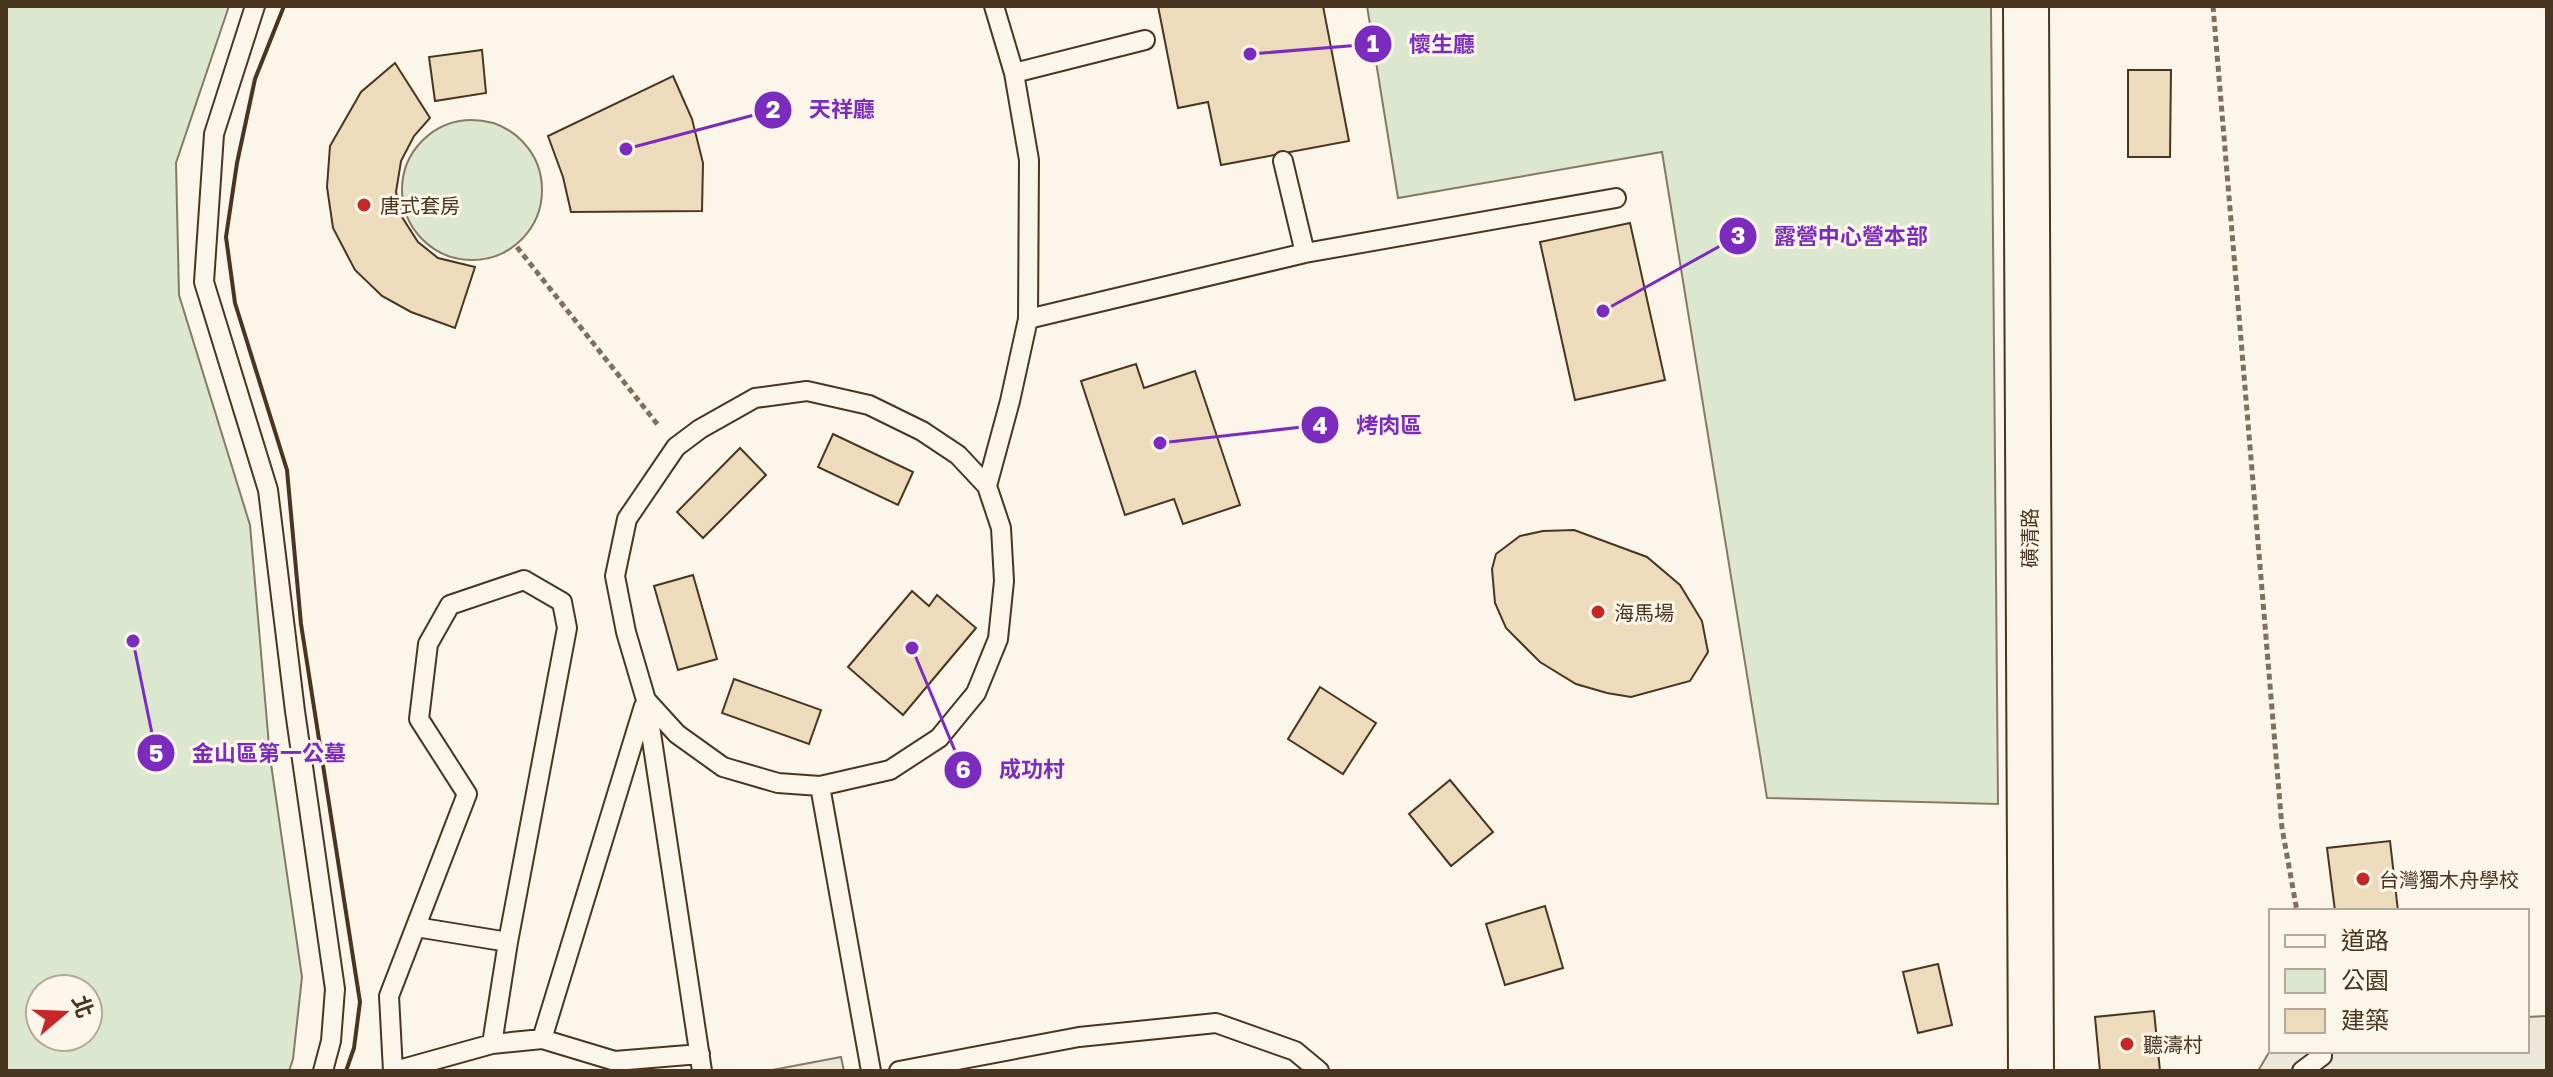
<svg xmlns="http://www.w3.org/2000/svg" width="2553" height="1077" font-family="'Golos Text','Noto Sans TC',sans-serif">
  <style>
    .green { fill: #dce7d0; stroke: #887966; stroke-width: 2; fill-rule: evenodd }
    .parking { fill: #ede7d9; stroke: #887966; stroke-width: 2 }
    .building { fill: #ecdcbc; stroke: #4a3520; stroke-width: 2 }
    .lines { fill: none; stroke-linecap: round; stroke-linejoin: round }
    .service-casing { stroke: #4a3520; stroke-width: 22 }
    .tertiary-casing { stroke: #4a3520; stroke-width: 48 }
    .path { stroke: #7f6f5c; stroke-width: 5; stroke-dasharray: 6 4; stroke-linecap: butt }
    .service { stroke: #fbf6e9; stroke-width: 18 }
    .tertiary { stroke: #fbf6e9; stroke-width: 44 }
    .wall { stroke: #4a3520; stroke-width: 4 }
    .poi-dot { fill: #c62828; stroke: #fbf6e9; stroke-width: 3 }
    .labels { text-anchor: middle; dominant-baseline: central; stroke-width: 6; stroke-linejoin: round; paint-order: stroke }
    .poi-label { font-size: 20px; fill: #4a3520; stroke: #fbf6e9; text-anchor: start }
    .street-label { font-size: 20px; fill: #4a3520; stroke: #fbf6e9 }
    .leader { fill: none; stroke: #7b2cbf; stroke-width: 3 }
    .callout-dot { fill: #7b2cbf; stroke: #fbf6e9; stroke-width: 3 }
    .mark-label { font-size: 24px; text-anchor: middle; font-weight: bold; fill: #fff }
    .callout-label { font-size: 22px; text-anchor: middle; font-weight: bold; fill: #7b2cbf; stroke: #fbf6e9; stroke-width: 6; stroke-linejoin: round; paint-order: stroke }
  </style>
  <rect width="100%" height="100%" fill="#fbf6e9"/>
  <!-- green -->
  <path class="green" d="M 6,6 L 229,6 L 176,163 L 179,295 L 250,525 L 270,757 L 302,977 L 293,1059 L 289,1071 L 6,1071 ZM 40,989 L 88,989 L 88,1037 L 40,1037 Z
    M 1367,6 L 1991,6 L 1998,804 L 1767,798 L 1662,152 L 1398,198 Z
    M402 190a70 70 0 1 1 140 0a70 70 0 1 1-140 0Z"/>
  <!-- parking -->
  <path class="parking" d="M 2547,1016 L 2547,1071 L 2258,1071 L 2271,1049 L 2527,1051 L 2527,1017 Z
    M 841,1057 L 844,1071 L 767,1071 Z"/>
  <!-- building -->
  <path class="building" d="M 1158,6 L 1323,6 L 1349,141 L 1221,165 L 1208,102 L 1178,108 Z
    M 482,50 L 486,93 L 435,101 L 429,57 Z
    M 395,63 L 430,118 L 414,136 L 401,161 L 396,192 L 402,217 L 418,242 L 438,258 L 475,267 L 455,328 L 411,312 L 382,296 L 355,270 L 333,228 L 327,187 L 330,146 L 361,92 Z
    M 2128,70 L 2171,70 L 2170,157 L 2128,157 Z
    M 673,76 L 692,119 L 703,163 L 702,211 L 571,212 L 563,177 L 548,136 Z
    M 1630,223 L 1665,380 L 1575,400 L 1540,242 Z
    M 1136,364 L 1144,388 L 1195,371 L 1240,505 L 1183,524 L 1174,499 L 1125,515 L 1081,381 Z
    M 833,434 L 913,472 L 898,505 L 818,467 Z
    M 740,448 L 766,475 L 703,538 L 677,512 Z
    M 1574,530 L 1647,557 L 1680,585 L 1702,621 L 1708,652 L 1690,681 L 1631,697 L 1607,693 L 1576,684 L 1540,662 L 1506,628 L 1495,603 L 1492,569 L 1496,554 L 1520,536 L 1543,531 Z
    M 693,575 L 717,659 L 678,670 L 654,586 Z
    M 912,591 L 929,606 L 937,595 L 976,628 L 903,715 L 848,667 Z
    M 734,679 L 821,710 L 809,744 L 722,713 Z
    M 1320,687 L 1376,723 L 1343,774 L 1288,739 Z
    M 1450,780 L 1493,832 L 1451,866 L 1409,814 Z
    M 2390,841 L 2398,911 L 2335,911 L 2327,848 Z
    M 1545,906 L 1563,968 L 1505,985 L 1486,924 Z
    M 1938,964 L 1952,1025 L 1918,1033 L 1903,972 Z
    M 2154,1011 L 2160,1071 L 2100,1071 L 2095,1017 Z"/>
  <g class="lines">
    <defs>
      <path id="service" d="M 255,6 L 214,134 L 204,282 L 268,490 L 295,711 L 335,989 L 331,1041 L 323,1071
        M 1014,73 L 1145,40
        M 1283,161 L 1305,253
        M 1028,319 L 1305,253 L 1616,198
        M 807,391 L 869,405 L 922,431 L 958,455 L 987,486 L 1001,528 L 1004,581 L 998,639 L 976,693 L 939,738 L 890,770 L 820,786 L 778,783 L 723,767 L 677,734 L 646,700 L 626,632 L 615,576 L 627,519 L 676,447 L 700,429 L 755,398 Z
        M 987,486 L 1010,401 L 1028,319 L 1029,160 L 1014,73 L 994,6
        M 646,700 L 702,1071
        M 820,786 L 871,1071
        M 416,927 L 508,942
        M 542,1039 L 644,706
        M 393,1071 L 389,996 L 467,794 L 419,719 L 428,644 L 450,605 L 524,580 L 562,602 L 567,628 L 508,942 L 492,1044
        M 395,1071 L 492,1044 L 542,1039 L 615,1061 L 700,1054
        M 899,1071 L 1079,1037 L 1216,1023 L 1295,1051 L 1319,1071
        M 2302,1071 L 2322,1056 L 2322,1051"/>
      <path id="tertiary" d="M 2026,6 L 2031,1071"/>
    </defs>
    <!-- service casing -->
    <use href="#service" class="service-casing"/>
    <!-- tertiary casing -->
    <use href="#tertiary" class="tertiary-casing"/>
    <!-- path -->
    <path class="path" d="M 2213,6 L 2282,828 L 2297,911
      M 517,247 L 658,425"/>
    <!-- service -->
    <use href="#service" class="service"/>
    <!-- tertiary -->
    <use href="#tertiary" class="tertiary"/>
    <!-- wall -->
    <path class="wall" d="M 284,6 L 255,79 L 237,163 L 226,237 L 235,303 L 287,470 L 301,624 L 360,1002 L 354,1048 L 346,1071"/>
  </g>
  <!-- markers -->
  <g class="poi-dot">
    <circle cx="364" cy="205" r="8"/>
    <circle cx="1598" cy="612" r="8"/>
    <circle cx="2363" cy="879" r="8"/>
    <circle cx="2127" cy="1044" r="8"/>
  </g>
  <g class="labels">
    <!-- poi labels -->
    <g class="poi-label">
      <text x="380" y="205">唐式套房</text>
      <text x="1614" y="612">海馬場</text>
      <text x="2379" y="879">台灣獨木舟學校</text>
      <text x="2143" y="1044">聽濤村</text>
    </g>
    <!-- street labels -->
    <g class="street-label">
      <text transform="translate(2029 538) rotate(-90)">磺清路</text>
    </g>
  </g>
  <!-- callouts -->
  <path class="leader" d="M1250 54L1373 44M626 149L773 110M1603 311L1738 236M1160 443L1320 425M133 641L156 753M912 648L963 770"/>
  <g class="callout-dot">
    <circle cx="1250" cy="54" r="8"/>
    <circle cx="626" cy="149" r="8"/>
    <circle cx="1603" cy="311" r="8"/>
    <circle cx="1160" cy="443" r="8"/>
    <circle cx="133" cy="641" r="8"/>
    <circle cx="912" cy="648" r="8"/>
    <circle cx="1373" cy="44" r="20"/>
    <circle cx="773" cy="110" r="20"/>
    <circle cx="1738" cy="236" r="20"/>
    <circle cx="1320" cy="425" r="20"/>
    <circle cx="156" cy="753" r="20"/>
    <circle cx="963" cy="770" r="20"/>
  </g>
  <g class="mark-label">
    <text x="1373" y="52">1</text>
    <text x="773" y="118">2</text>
    <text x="1738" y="244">3</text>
    <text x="1320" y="434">4</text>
    <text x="156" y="762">5</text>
    <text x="963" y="778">6</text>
  </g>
  <g class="callout-label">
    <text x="1442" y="52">懷生廳</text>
    <text x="842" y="117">天祥廳</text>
    <text x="1851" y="244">露營中心營本部</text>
    <text x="1389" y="433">烤肉區</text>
    <text x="269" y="761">金山區第一公墓</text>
    <text x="1032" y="777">成功村</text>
  </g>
  <!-- border -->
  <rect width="2553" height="1077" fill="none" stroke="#4a3520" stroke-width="16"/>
  <!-- legend -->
  <rect x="2269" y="909" width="260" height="144" fill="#fbf6e9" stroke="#b4a999" stroke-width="2"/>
  <rect x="2285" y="935" width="40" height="12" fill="#fbf6e9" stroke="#b4a999" stroke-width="2"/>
  <text x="2341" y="949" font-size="24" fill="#4a3520">道路</text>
  <rect x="2285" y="969" width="40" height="24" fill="#dce7d0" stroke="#b4a999" stroke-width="2"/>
  <text x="2341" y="989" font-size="24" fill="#4a3520">公園</text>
  <rect x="2285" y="1009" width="40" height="24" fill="#ecdcbc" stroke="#b4a999" stroke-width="2"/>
  <text x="2341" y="1029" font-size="24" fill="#4a3520">建築</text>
  <!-- north arrow -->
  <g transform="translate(64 1013) rotate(71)"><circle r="38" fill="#fbf6e9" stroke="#b4a999" stroke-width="2"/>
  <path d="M0-6L14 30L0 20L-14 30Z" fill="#c62828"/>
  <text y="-12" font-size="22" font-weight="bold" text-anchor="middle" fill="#4a3520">北</text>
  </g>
</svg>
